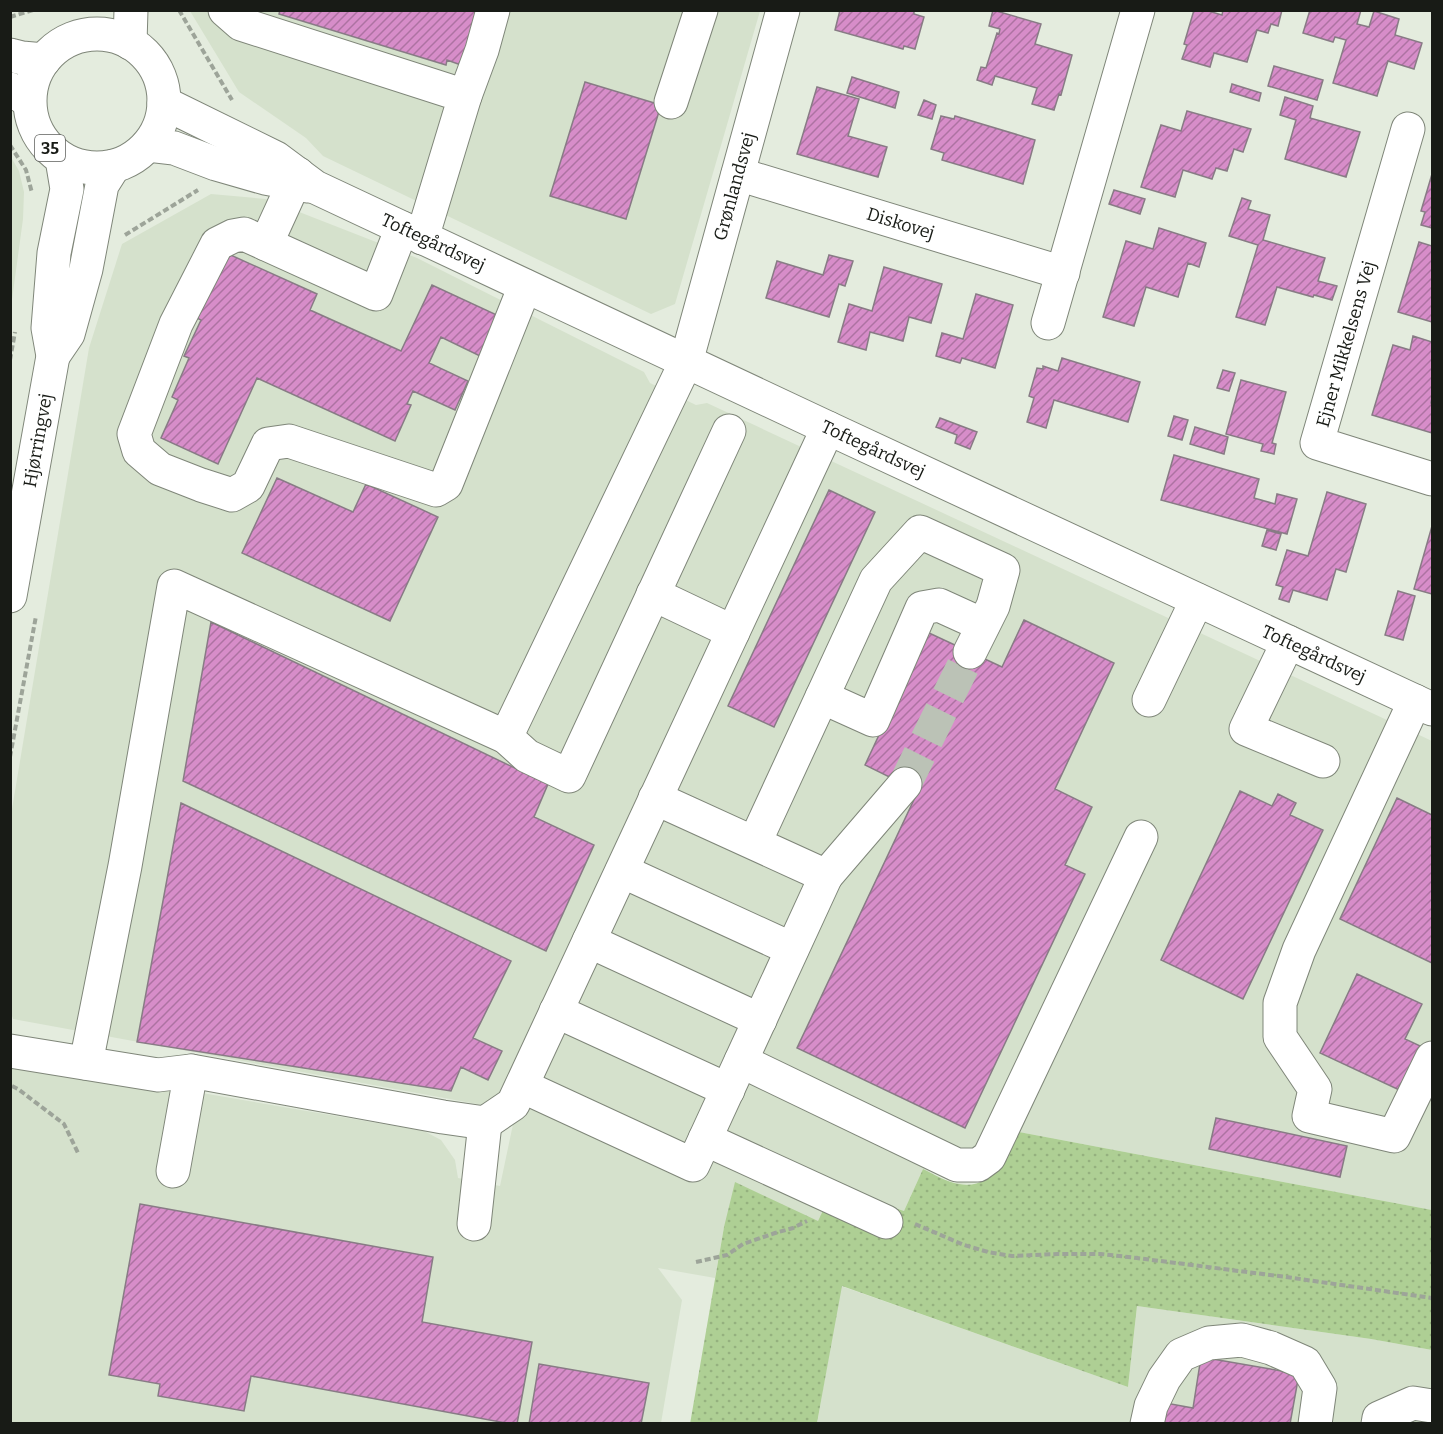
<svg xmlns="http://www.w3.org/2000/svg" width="1443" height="1434" font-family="Bitter,serif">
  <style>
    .built { fill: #d5e1cc }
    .grass { fill: url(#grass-dots) }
    .building { fill: url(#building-hatch); stroke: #887b85; stroke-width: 1.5 }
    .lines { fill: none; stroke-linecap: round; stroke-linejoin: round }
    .minor-tunnel { stroke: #bbc2b6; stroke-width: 33; stroke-dasharray: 33 16; stroke-linecap: butt }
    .minor-casing { stroke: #7f8679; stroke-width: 35 }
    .major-casing { stroke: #7f8679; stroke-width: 35 }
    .path { stroke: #9da499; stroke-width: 4; stroke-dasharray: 6 3; stroke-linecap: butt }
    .minor { stroke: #fff; stroke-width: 33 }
    .major { stroke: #fff; stroke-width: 33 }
    .labels { text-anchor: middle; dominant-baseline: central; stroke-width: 4.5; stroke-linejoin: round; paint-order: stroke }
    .shield { fill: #fff; stroke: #5d5f5c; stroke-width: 1.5 }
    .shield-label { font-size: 16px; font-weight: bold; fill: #181b16 }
    .street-label { font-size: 18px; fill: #181b16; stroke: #fff }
  </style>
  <defs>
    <pattern id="grass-dots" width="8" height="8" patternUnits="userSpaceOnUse" patternTransform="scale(1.5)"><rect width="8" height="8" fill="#aecf94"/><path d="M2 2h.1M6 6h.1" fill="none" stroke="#95b17f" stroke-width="1.8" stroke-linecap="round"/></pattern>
    <pattern id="building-hatch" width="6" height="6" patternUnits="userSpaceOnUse" patternTransform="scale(1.5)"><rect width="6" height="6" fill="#d78dc9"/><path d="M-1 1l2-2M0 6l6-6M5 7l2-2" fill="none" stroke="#ad72a2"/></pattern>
  </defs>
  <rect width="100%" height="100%" fill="#e4ecde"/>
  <!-- built -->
  <path class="built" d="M 190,11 L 760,11 L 675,304 L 651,314 L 323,156 L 306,138 L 239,92 Z
    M 11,157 L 19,171 L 24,192 L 23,219 L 11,307 Z
    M 211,194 L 266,199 L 417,258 L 644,372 L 650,383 L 696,405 L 707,403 L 1432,741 L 1432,1210 L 1019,1132 L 1003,1163 L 993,1175 L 975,1183 L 959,1184 L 923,1169 L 904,1211 L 898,1209 L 896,1215 L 827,1203 L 818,1221 L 724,1227 L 715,1278 L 658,1268 L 682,1300 L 661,1423 L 11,1424 L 11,1066 L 27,1063 L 424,1131 L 441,1140 L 455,1160 L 458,1178 L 500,1186 L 516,1110 L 488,1106 L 13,1019 L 10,1010 L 11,815 L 89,348 L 122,244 Z
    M 841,1286 L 1128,1387 L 1137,1306 L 1371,1339 L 1432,1350 L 1432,1423 L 817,1424 Z"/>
  <!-- grass -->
  <path class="grass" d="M 1019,1132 L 1432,1210 L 1432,1350 L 1371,1339 L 1137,1306 L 1128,1387 L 842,1286 L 817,1423 L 690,1424 L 724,1227 L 735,1182 L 818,1221 L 827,1202 L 896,1215 L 898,1209 L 904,1211 L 923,1169 C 934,1174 946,1182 959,1184 C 993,1190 1006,1157 1019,1132 Z"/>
  <!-- building -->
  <path class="building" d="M 280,10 L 478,10 L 461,65 L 447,60 L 446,65 L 279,14 Z
    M 840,10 L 914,10 L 914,14 L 924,17 L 915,49 L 904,46 L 903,49 L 835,30 Z
    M 993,10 L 1041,24 L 1035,44 L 1072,55 L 1061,95 L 1059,94 L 1054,110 L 1032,104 L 1037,88 L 995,76 L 992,85 L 977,80 L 981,67 L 986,68 L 997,33 L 999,34 L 1000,29 L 989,26 Z
    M 1194,10 L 1205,10 L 1222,15 L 1223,10 L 1282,10 L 1278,26 L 1271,24 L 1268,33 L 1257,30 L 1247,62 L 1214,53 L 1210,67 L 1182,59 L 1187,45 L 1184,44 Z
    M 1310,10 L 1361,10 L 1357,24 L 1369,27 L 1374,11 L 1399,19 L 1395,35 L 1422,43 L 1414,69 L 1388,61 L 1377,96 L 1333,83 L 1346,40 L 1335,37 L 1333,42 L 1303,33 Z
    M 1274,66 L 1323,80 L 1317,100 L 1268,86 Z
    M 852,77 L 899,92 L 895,108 L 847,93 Z
    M 585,82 L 661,105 L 626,219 L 550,196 Z
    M 1232,84 L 1261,93 L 1259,101 L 1230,92 Z
    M 817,87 L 859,99 L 848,136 L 887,147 L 878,177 L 797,154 Z
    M 1285,97 L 1313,106 L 1310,118 L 1360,132 L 1346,177 L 1285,159 L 1296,120 L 1280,115 Z
    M 924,100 L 936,105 L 932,119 L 918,115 Z
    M 1187,111 L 1251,129 L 1243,152 L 1234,149 L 1227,171 L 1216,168 L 1212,179 L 1183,170 L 1175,197 L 1141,187 L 1161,125 L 1181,131 Z
    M 941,116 L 954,119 L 955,116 L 1035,140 L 1023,184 L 942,160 L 944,153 L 931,149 Z
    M 1432,174 L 1432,228 L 1421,225 L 1425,212 L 1421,211 Z
    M 1114,190 L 1145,199 L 1140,214 L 1109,204 Z
    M 1242,198 L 1251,201 L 1248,209 L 1270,215 L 1263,240 L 1325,258 L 1318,281 L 1337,286 L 1332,300 L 1314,295 L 1313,297 L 1277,287 L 1265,325 L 1236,317 L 1258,245 L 1229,236 Z
    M 1159,228 L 1206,243 L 1199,267 L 1188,263 L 1178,297 L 1146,287 L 1134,326 L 1103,317 L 1126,241 L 1153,249 Z
    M 1419,242 L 1432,246 L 1432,322 L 1398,312 Z
    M 224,252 L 317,294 L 310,310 L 401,351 L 432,285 L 499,316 L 480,356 L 441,337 L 429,363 L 468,381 L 455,410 L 413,391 L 407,404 L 411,405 L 395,441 L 257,378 L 218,464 L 161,438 L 178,400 L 172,397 L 189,358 L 184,356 L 201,320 L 195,317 Z
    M 829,255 L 853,261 L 845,286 L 839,284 L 829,317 L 766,298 L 777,261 L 823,275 Z
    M 884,267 L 942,284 L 931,323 L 909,317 L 903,341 L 870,332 L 866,350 L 838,342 L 849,304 L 872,311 Z
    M 976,294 L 1013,305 L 995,368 L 962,358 L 960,363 L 936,356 L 942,333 L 963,339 Z
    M 1413,336 L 1432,342 L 1432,398 L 1431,403 L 1432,404 L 1432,433 L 1372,415 L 1393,345 L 1410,350 Z
    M 1062,358 L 1140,382 L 1128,422 L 1054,400 L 1046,428 L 1027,422 L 1034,398 L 1029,396 L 1037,368 L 1043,369 L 1043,366 L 1058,371 Z
    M 1223,370 L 1235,373 L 1229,391 L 1217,388 Z
    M 1241,380 L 1286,392 L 1272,443 L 1276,444 L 1274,454 L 1261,451 L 1263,444 L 1226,434 Z
    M 1174,416 L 1188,420 L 1182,440 L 1168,436 Z
    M 940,418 L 977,432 L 970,449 L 955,443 L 957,435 L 936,427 Z
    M 1195,427 L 1228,437 L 1224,454 L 1190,444 Z
    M 1174,455 L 1259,479 L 1254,498 L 1275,504 L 1277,494 L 1297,499 L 1287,534 L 1161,500 Z
    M 277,478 L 353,512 L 366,484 L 438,517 L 390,621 L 242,553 Z
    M 829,490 L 875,512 L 774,727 L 728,706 Z
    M 1327,492 L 1366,504 L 1346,572 L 1336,569 L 1327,600 L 1293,590 L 1289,602 L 1279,599 L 1283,587 L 1276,585 L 1287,550 L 1308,556 Z
    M 1432,526 L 1432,594 L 1414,589 Z
    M 1267,530 L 1281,534 L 1276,550 L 1262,546 Z
    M 1398,591 L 1415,596 L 1403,640 L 1385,635 Z
    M 1024,620 L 1114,663 L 1055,789 L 1092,807 L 1065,865 L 1085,874 L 965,1128 L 797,1048 L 918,791 L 865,765 L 927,632 L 1002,667 Z
    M 211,622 L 548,784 L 534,817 L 594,845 L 546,951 L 183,781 Z
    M 1240,791 L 1272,806 L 1278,794 L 1296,803 L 1290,815 L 1323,830 L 1243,999 L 1161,960 Z
    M 1397,798 L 1432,815 L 1432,963 L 1340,919 Z
    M 181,803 L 511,961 L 473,1038 L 502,1051 L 488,1080 L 461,1067 L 451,1091 L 137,1042 Z
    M 1357,974 L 1422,1004 L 1405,1039 L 1431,1051 L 1410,1095 L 1320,1053 Z
    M 1216,1118 L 1347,1146 L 1340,1177 L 1209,1149 Z
    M 140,1204 L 433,1257 L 422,1322 L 532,1342 L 517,1424 L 511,1424 L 251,1376 L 244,1411 L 158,1396 L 160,1384 L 109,1375 Z
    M 1201,1357 L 1299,1374 L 1290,1424 L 1162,1424 L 1166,1403 L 1193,1408 Z
    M 539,1364 L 649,1383 L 641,1424 L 529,1424 Z"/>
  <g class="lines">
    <!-- minor-tunnel -->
    <path class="minor-tunnel" d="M 905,784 L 970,652"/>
    <defs>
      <g id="minor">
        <path d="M 225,10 L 241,24 L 465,96 L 422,238"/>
        <path d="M 10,55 L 22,58 L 44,60"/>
        <path d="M 10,89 L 29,101"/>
        <path d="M 465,96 L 482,50 L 493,10"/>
        <path d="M 671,102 L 701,10"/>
        <path id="s1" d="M 164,103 L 276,158 L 315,187 L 828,428 L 1432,709"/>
        <path d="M 1408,129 L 1317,443 L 1432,479"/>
        <path d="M 148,145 L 174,148 L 216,164 L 265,178 L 308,186"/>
        <path id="s2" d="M 738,174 L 1063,273"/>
        <path d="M 402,228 L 376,294 L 244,234 L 233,236 L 217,244 L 176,324 L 134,434 L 139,451 L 160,469 L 201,485 L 232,495 L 248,486 L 268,444 L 289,441 L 436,490 L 446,484 L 525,286"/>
        <path d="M 266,244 L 298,174"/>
        <path d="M 1048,323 L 1138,10"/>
        <path d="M 653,594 L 733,632"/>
        <path d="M 1288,642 L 1246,729 L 1323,761"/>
        <path d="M 822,697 L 873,720 L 922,608 L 939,605 L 983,625"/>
        <path d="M 1149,700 L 1197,600"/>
        <path d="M 1415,701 L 1299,950 L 1280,1003 L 1280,1037 L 1315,1089 L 1309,1116 L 1394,1136 L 1432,1058"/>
        <path id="s3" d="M 506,737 L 686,362 L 783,10"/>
        <path d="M 755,842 L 876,580 L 920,532 L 1003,570 L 993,606 L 970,652"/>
        <path d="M 622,871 L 792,949"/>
        <path d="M 826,876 L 905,784"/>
        <path d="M 589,941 L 760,1020"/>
        <path d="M 556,1011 L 728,1090"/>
        <path d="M 10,1051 L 158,1075 L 191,1071 L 443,1117 L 485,1123 L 513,1104 L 828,428"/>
        <path d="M 741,1061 L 957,1165 L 978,1165 L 989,1157 L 1141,837"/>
        <path d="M 86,1063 L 125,866 L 174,586 L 506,737 L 527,756 L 569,776 L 729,431"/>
        <path d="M 522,1086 L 693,1165 L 705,1139 L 826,876 L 655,798"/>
        <path d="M 705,1139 L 886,1222"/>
        <path d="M 173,1171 L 191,1071"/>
        <path d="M 474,1224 L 485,1123"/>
        <path d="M 1147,1424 L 1151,1406 L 1164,1379 L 1181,1355 L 1209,1343 L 1242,1340 L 1271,1348 L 1305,1363 L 1320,1388 L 1315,1424"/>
        <path d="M 1378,1424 L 1379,1418 L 1413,1403 L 1432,1406"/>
      </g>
      <g id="major">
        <circle cx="97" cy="101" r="67"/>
        <path d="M 130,43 L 131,10"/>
        <path d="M 53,356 L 68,334 L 86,269 L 102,185 L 114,166"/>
        <path id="s4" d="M 10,596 L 53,356 L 48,328 L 54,253 L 67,189 L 62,159"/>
      </g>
    </defs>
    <!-- minor casing -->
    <use href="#minor" class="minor-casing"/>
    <!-- major casing -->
    <use href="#major" class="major-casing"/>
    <!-- path -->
    <path class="path" d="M 179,10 L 232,100
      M 10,17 L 33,10
      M 10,145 L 26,170 L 32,193
      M 125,235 L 198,190
      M 10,360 L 15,332
      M 10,757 L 36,616
      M 12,1086 L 18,1089 L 64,1124 L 79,1155
      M 915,1224 L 964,1245 L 988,1252 L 1012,1256 L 1058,1254 L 1101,1254 L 1137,1258 L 1286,1277 L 1432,1298
      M 696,1262 L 727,1255 L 743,1244 L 775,1233 L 793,1228 L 807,1221"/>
    <!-- minor -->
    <use href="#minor" class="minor"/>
    <!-- major -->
    <use href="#major" class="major"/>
  </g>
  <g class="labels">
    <!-- shield labels -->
    <rect class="shield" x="35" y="135" width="30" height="26" rx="4.5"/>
    <g class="shield-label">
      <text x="50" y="148">35</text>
    </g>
    <!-- street labels -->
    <g class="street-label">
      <text stroke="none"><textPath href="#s3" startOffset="598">Grønlandsvej</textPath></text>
      <text stroke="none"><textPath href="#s2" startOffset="170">Diskovej</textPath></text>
      <text stroke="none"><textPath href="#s1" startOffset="304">Toftegårdsvej</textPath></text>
      <text transform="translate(1346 344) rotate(-74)">Ejner Mikkelsens Vej</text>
      <text stroke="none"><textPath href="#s4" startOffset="158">Hjørringvej</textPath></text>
      <text stroke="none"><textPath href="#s1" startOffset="790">Toftegårdsvej</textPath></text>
      <text stroke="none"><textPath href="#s1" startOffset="1276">Toftegårdsvej</textPath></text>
    </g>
  </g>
  <!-- border -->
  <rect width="1443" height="1434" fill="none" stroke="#181b16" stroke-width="24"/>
</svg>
